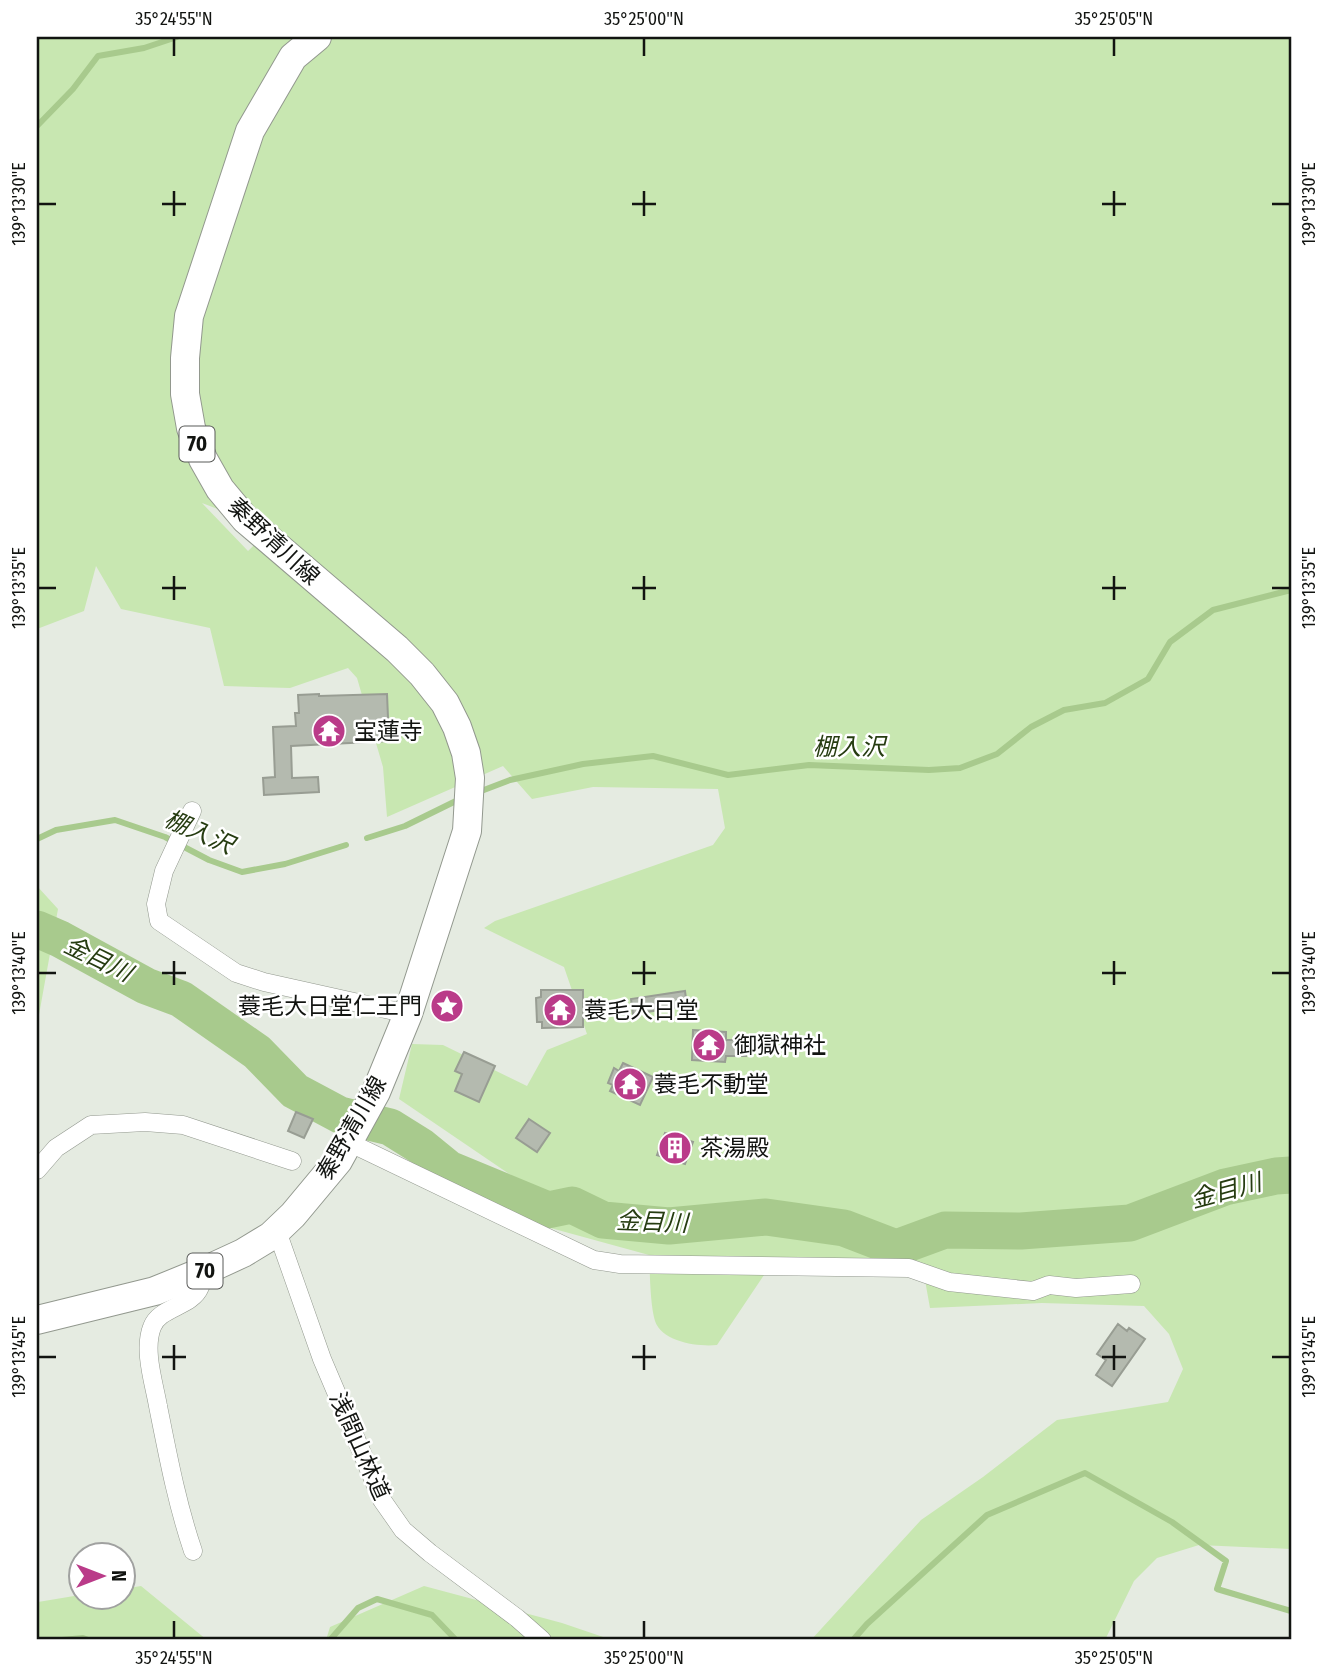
<svg xmlns="http://www.w3.org/2000/svg" width="1328" height="1677" font-family="'Fira Sans Condensed','Noto Sans JP',sans-serif">
  <style>
    .green { fill: #c8e7b1; fill-rule: evenodd }
    .lines { fill: none; stroke-linecap: round; stroke-linejoin: round }
    .stream { stroke: #a8ca8d; stroke-width: 6 }
    .river { stroke: #a8ca8d; stroke-width: 37 }
    .building { fill: #b4baaf; stroke: #989d93; stroke-width: 2 }
    .street-casing { stroke: #92988e; stroke-width: 19 }
    .primary-casing { stroke: #92988e; stroke-width: 30 }
    .street { stroke: #fff; stroke-width: 18 }
    .primary { stroke: #fff; stroke-width: 28 }
    .ticks { fill: none; stroke: #121411; stroke-width: 2.5 }
    .labels { text-anchor: middle; dominant-baseline: central; stroke-width: 5; stroke-linejoin: round; paint-order: stroke }
    .shield { fill: #fff; stroke: #595a58; stroke-width: 2 }
    .shield-label { font-size: 21px; font-weight: bold; fill: #121411 }
    .street-label { font-size: 23px; fill: #121411; stroke: #fff }
    .poi-label { font-size: 23px; fill: #121411; stroke: #fff; text-anchor: start }
    .water-label { font-size: 24px; font-style: italic; fill: #263c11; stroke: #fff }
    .neatline { fill: none; stroke: #121411; stroke-width: 2.5 }
    .ticks-label { font-size: 18px; text-anchor: middle; fill: #121411 }
  </style>
  <rect width="100%" height="100%" fill="#e5ebe1"/>
  <!-- green -->
  <path class="green" d="M 37,37 L 1291,37 L 1291,1549 L 1199,1545 L 1157,1558 L 1134,1581 L 1105,1640 L 811,1640 L 921,1520 L 983,1477 L 1057,1420 L 1168,1402 L 1183,1369 L 1169,1334 L 1144,1306 L 1042,1303 L 930,1308 L 923,1269 L 768,1269 L 717,1345 C 698,1347 662,1342 655,1321 C 650,1304 650,1273 649,1255 L 547,1227 L 524,1184 L 399,1099 L 412,1044 L 443,1045 L 527,1086 L 547,1050 L 587,1034 L 564,967 L 484,928 L 495,921 L 713,845 L 725,828 L 718,789 L 593,787 L 532,799 L 503,766 L 387,817 L 383,767 L 357,678 L 348,668 L 290,688 L 224,686 L 210,628 L 121,609 L 96,566 L 84,611 L 37,629 ZM 202,503 L 270,529 L 270,530 L 248,551 Z
    M 37,886 L 58,909 L 37,1026 Z
    M 141,1586 L 207,1640 L 37,1640 L 38,1602 L 80,1595 L 122,1596 L 123,1589 Z
    M 424,1586 L 562,1623 L 612,1640 L 326,1640 L 330,1627 Z"/>
  <g class="lines">
    <!-- stream -->
    <path class="stream" d="M 37,126 L 73,89 L 98,56 L 144,48 L 177,37
      M 476,793 L 510,780 L 583,764 L 653,756 L 728,775 L 809,765 L 929,770 L 960,768 L 997,754 L 1031,727 L 1064,710 L 1105,703 L 1148,679 L 1170,642 L 1213,610 L 1291,590
      M 367,838 L 405,826 L 462,798
      M 37,839 L 56,830 L 115,820 L 165,837 L 209,860 L 242,872 L 285,864 L 346,845
      M 62,1640 L 83,1638 L 88,1640
      M 330,1640 L 358,1608 L 377,1599 L 432,1615 L 456,1640
      M 853,1640 L 867,1624 L 987,1515 L 1085,1473 L 1172,1522 L 1226,1561 L 1217,1589 L 1291,1611"/>
    <!-- river -->
    <path class="river" d="M 37,929 L 60,939 L 146,986 L 181,999 L 257,1052 L 295,1091 L 340,1115 L 390,1127 L 422,1147 L 449,1169 L 548,1210 L 572,1205 L 603,1220 L 669,1226 L 766,1217 L 844,1228 L 896,1248 L 945,1230 L 1021,1231 L 1130,1223 L 1225,1187 L 1276,1176 L 1291,1175"/>
  </g>
  <!-- building -->
  <path class="building" d="M 319,694 L 319,696 L 387,694 L 389,741 L 291,746 L 292,778 L 318,777 L 319,792 L 264,795 L 263,778 L 275,777 L 273,727 L 296,726 L 295,713 L 299,713 L 298,695 Z
    M 541,990 L 583,990 L 583,1027 L 542,1028 L 542,1022 L 537,1022 L 536,998 L 541,997 Z
    M 685,991 L 687,1006 L 633,1014 L 631,999 Z
    M 693,1030 L 726,1032 L 726,1040 L 746,1040 L 746,1056 L 726,1056 L 725,1062 L 692,1060 Z
    M 464,1052 L 495,1066 L 479,1102 L 455,1091 L 462,1074 L 455,1071 Z
    M 623,1063 L 653,1077 L 640,1105 L 610,1091 L 613,1085 L 608,1083 L 614,1068 L 619,1071 Z
    M 296,1112 L 313,1119 L 304,1138 L 288,1131 Z
    M 529,1119 L 550,1133 L 537,1152 L 516,1138 Z
    M 665,1133 L 693,1142 L 685,1164 L 657,1155 Z
    M 1118,1324 L 1127,1331 L 1129,1328 L 1145,1339 L 1112,1386 L 1096,1375 L 1106,1360 L 1097,1354 Z"/>
  <g class="lines">
    <defs>
      <path id="street" d="M 192,811 L 164,871 L 156,904 L 159,921 L 236,973 L 264,982 L 408,1014
        M 348,1142 L 594,1260 L 620,1264 L 909,1268 L 949,1282 L 1033,1291 L 1049,1285 L 1076,1288 L 1131,1284
        M 37,1170 L 56,1148 L 91,1125 L 145,1122 L 183,1125 L 292,1161
        M 277,1231 L 322,1359 L 382,1500 L 403,1530 L 430,1553 L 517,1618 L 542,1640
        M 193,1551 C 177,1504 168,1456 158,1406 C 154,1383 143,1350 152,1327 C 159,1307 192,1307 200,1287 C 202,1283 203,1276 204,1271"/>
      <path id="primary" d="M 37,1320 L 155,1291 L 204,1271 L 243,1253 L 271,1236 L 293,1215 L 338,1161 L 376,1092 L 408,1014 L 467,831 L 470,778 L 466,753 L 457,727 L 445,703 L 422,674 L 397,649 L 245,519 L 220,489 L 203,459 L 191,428 L 185,394 L 185,358 L 189,316 L 250,131 L 293,57 L 317,37"/>
    </defs>
    <!-- street casing -->
    <use href="#street" class="street-casing"/>
    <!-- primary casing -->
    <use href="#primary" class="primary-casing"/>
    <!-- street -->
    <use href="#street" class="street"/>
    <!-- primary -->
    <use href="#primary" class="primary"/>
  </g>
  <!-- ticks -->
  <path class="ticks" d="M 174,38 L 174,56M 644,38 L 644,56M 1114,38 L 1114,56M 174,191 L 174,216M 644,191 L 644,216M 1114,191 L 1114,216M 38,204 L 56,204M 162,204 L 186,204M 632,204 L 656,204M 1102,204 L 1126,204M 1272,204 L 1290,204M 174,576 L 174,600M 644,576 L 644,600M 1114,576 L 1114,600M 38,588 L 56,588M 162,588 L 186,588M 632,588 L 656,588M 1102,588 L 1126,588M 1272,588 L 1290,588M 174,961 L 174,985M 644,961 L 644,985M 1114,961 L 1114,985M 38,973 L 56,973M 162,973 L 186,973M 632,973 L 656,973M 1102,973 L 1126,973M 1272,973 L 1290,973M 174,1345 L 174,1370M 644,1345 L 644,1370M 1114,1345 L 1114,1370M 38,1357 L 56,1357M 162,1357 L 186,1357M 632,1357 L 656,1357M 1102,1357 L 1126,1357M 1272,1357 L 1290,1357M 174,1621 L 174,1638M 644,1621 L 644,1638M 1114,1621 L 1114,1638"/>
  <!-- icons -->
  <defs>
    <symbol id="temple-disc" viewBox="-11 -11 22 22"><circle r="9.5" fill="#ba3b89" stroke="#fff"/><path d="M0-6L5-2H3V0L6.5 2.5H4V6H1.5V3h-3V6H-4V2.5H-6.5L-3 0V-2H-5Z" fill="#fff"/></symbol>
    <symbol id="sight-disc" viewBox="-11 -11 22 22"><circle r="9.5" fill="#ba3b89" stroke="#fff"/><path d="M0-6L1.8-2.2L6-1.7L2.9 1.2L3.7 5.4L0 3.3L-3.7 5.4L-2.9 1.2L-6-1.7L-1.8-2.2Z" fill="#fff"/></symbol>
    <symbol id="building-disc" viewBox="-11 -11 22 22"><circle r="9.5" fill="#ba3b89" stroke="#fff"/><path d="M-4-6H4V6H1V3H-1V6H-4ZM-2.5-4.3h1.7v1.8h-1.7ZM.8-4.3h1.7v1.8H.8ZM-2.5-1h1.7V.8h-1.7ZM.8-1h1.7V.8H.8Z" fill="#fff"/></symbol>
  </defs>
  <g fill-rule="evenodd">
    <use href="#temple-disc" x="310" y="712" width="38" height="38"/>
    <use href="#sight-disc" x="428" y="987" width="38" height="38"/>
    <use href="#temple-disc" x="541" y="991" width="38" height="38"/>
    <use href="#temple-disc" x="690" y="1026" width="38" height="38"/>
    <use href="#temple-disc" x="611" y="1065" width="38" height="38"/>
    <use href="#building-disc" x="656" y="1129" width="38" height="38"/>
  </g>
  <g class="labels">
    <!-- shield labels -->
    <g class="shield">
      <rect x="179.5" y="426.5" width="35" height="35" rx="5"/>
      <rect x="187.5" y="1253.5" width="35" height="35" rx="5"/>
    </g>
    <g class="shield-label">
      <text x="197" y="444">70</text>
      <text x="205" y="1271">70</text>
    </g>
    <!-- street labels -->
    <g class="street-label">
      <text transform="translate(274 541) rotate(43)">秦野清川線</text>
      <text transform="translate(351 1128) rotate(-60)">秦野清川線</text>
      <text transform="translate(360 1446) rotate(66)">浅間山林道</text>
    </g>
    <!-- poi labels -->
    <g class="poi-label">
      <text x="354" y="731">宝蓮寺</text>
      <text x="422" y="1006" text-anchor="end">蓑毛大日堂仁王門</text>
      <text x="584" y="1010">蓑毛大日堂</text>
      <text x="734" y="1045">御獄神社</text>
      <text x="654" y="1084">蓑毛不動堂</text>
      <text x="700" y="1148">茶湯殿</text>
    </g>
    <!-- water labels -->
    <g class="water-label">
      <text x="849" y="747">棚入沢</text>
      <text transform="translate(199 832) rotate(24)">棚入沢</text>
      <text transform="translate(98 959) rotate(26)">金目川</text>
      <text transform="translate(1226 1191) rotate(-15)">金目川</text>
      <text transform="translate(652 1222) rotate(2)">金目川</text>
    </g>
  </g>
  <!-- border -->
  <rect width="1328" height="1677" fill="none" stroke="#ffffff" stroke-width="77"/>
  <!-- north arrow -->
  <g transform="translate(102 1576) rotate(90)"><circle r="33" fill="#ffffff" stroke="#a0a1a0" stroke-width="2"/>
  <path d="M0-5L12 26L0 18L-12 26Z" fill="#ba3b89"/>
  <text y="-10" font-size="19" font-weight="bold" text-anchor="middle" fill="#121411">N</text>
  </g>
  <rect x="38" y="38" width="1252" height="1600" class="neatline"/>
  <g class="ticks-label">
    <text x="174" y="25">35°24'55"N</text>
    <text x="644" y="25">35°25'00"N</text>
    <text x="1114" y="25">35°25'05"N</text>
    <text transform="translate(1309 204) rotate(-90)" y="6">139°13'30"E</text>
    <text transform="translate(19 204) rotate(-90)" y="6">139°13'30"E</text>
    <text transform="translate(1309 588) rotate(-90)" y="6">139°13'35"E</text>
    <text transform="translate(19 588) rotate(-90)" y="6">139°13'35"E</text>
    <text transform="translate(1309 973) rotate(-90)" y="6">139°13'40"E</text>
    <text transform="translate(19 973) rotate(-90)" y="6">139°13'40"E</text>
    <text transform="translate(1309 1357) rotate(-90)" y="6">139°13'45"E</text>
    <text transform="translate(19 1357) rotate(-90)" y="6">139°13'45"E</text>
    <text x="174" y="1664">35°24'55"N</text>
    <text x="644" y="1664">35°25'00"N</text>
    <text x="1114" y="1664">35°25'05"N</text>
  </g>
</svg>
